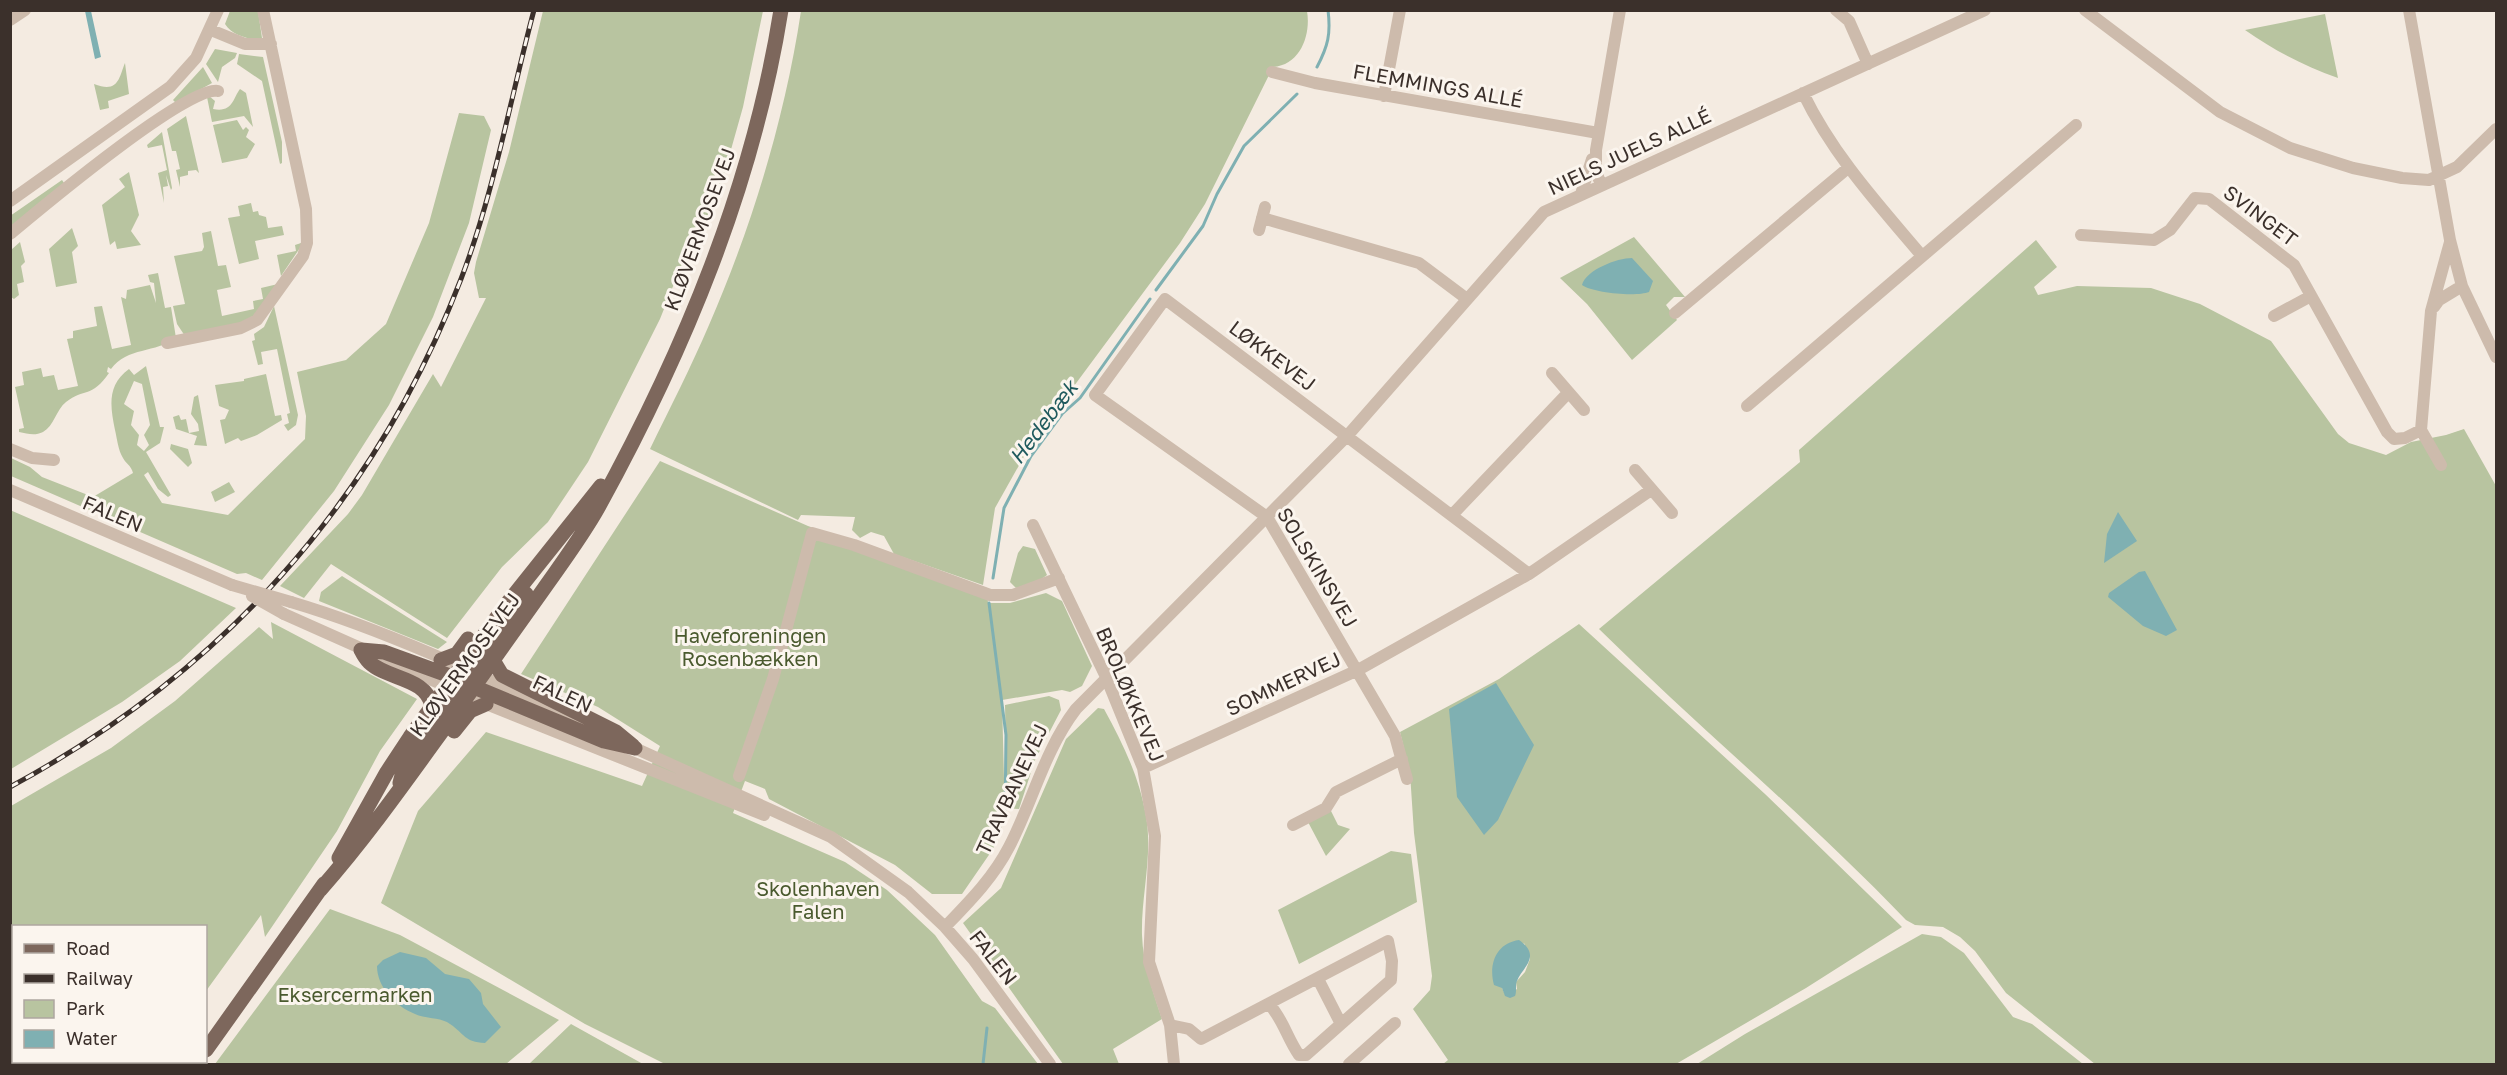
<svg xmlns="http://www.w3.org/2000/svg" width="2507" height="1075" font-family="'Golos Text',sans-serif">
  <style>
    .green { fill: #b8c4a0; fill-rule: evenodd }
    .water { fill: #7fb0b2 }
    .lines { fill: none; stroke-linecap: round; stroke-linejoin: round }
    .stream { stroke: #7fb0b2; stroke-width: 3 }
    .minor { stroke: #cdbbac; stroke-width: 12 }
    .major { stroke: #7d675c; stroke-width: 15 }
    .rail-casing { stroke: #3b302b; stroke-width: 5 }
    .rail { stroke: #fbf5ee; stroke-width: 3; stroke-dasharray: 9; stroke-linecap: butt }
    .minor-bridge { stroke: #cdbbac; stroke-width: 12 }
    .labels { text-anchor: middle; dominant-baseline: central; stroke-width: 6; stroke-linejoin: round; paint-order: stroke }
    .street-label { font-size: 20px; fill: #3b302b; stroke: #fbf5ee }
    .park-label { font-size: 20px; fill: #4a5a2e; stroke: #fbf5ee }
    .water-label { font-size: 21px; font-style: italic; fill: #1f5a5e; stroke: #fbf5ee }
  </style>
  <rect width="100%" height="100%" fill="#f4ebe1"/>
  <!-- green -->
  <path class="green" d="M 230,11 L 258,11 L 262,38 L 260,40 C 247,39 232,35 225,24 Z
    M 543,11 L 763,11 L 743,107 L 712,217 L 699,221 L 660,319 L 588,462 L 548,522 L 502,567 L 447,638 L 331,564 L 304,598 L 280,586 L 348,514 L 362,495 L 433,374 L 441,387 L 486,298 L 479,298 L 474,273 L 476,262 L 509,152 Z
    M 801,11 L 1307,11 C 1311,34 1301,65 1273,67 L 1205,204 L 1180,243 L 1031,444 L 995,508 L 983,585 L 894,554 L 884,536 L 871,532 L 860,538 L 852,530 L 855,517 L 801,515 L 798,520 L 650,449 C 670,408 691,367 709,325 C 752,226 785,118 801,11 Z
    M 2325,14 L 2338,78 C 2304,66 2275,51 2245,30 Z
    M 215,49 L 237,53 L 235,58 L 222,67 L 218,82 L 206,64 Z
    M 239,54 L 263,57 L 282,142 L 282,163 L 280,164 L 262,81 L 237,64 Z
    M 125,63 L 129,94 L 108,101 L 109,108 L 100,110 L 94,84 C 119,94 119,77 125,63 Z
    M 203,67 L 212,83 L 176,103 L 173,100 Z
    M 240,89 L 246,93 L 253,127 L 244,116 L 212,122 L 207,97 L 209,96 L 215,101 L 213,109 C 233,113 233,98 240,89 Z
    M 459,113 L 484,116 L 491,130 L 469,223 L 433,317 L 389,405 L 334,491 L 262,580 L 246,573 L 237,574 L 11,476 L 11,458 L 30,467 L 42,477 L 93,497 L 133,473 C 131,465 126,464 123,458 C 118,450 117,438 115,430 C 110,406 107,385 129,369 L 134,375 L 150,363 L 146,366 L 160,427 L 164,427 L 160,443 L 146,452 L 171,495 L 168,497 L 158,489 L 148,472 L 144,475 L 162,503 L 228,515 L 305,439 L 306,416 L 297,372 L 346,360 L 386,324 L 429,223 ZM 134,381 L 142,384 L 150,425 L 144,435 L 149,445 L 144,451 L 137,445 L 139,435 L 131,425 L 134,411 L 124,404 Z
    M 186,116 L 199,173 L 196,170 L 188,171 L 188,175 L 180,177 L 180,187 L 176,170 L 180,169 L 176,151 L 172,151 L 167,129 Z
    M 237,120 L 243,130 L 246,127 L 249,130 L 246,137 L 255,144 L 247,158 L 222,163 L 213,125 Z
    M 162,132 L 172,188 L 171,190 L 166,175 L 168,186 L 163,187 L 164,203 L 158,173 L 167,170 L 162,145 L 148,148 L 147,145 Z
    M 129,172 L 139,215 L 131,231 L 141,245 L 117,249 L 115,241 L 110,245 L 102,205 L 125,187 L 119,179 Z
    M 62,180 L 64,183 L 12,226 L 11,224 L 10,216 Z
    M 251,203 L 253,212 L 258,211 L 259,215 L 266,217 L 268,228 L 282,226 L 284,235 L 255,241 L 259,259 L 239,264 L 228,218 L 240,216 L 238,206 Z
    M 72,228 L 78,246 L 72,252 L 77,283 L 56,287 L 49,249 Z
    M 211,231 L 218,266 L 226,265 L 231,287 L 217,290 L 222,316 L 254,309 L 253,301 L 263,299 L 261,288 L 278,284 L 250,321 L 185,336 L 177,324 L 173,306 L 185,304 L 174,256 L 202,251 L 204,247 L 202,233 Z
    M 1634,237 L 1685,297 L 1674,297 L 1666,305 L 1677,320 L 1632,360 L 1587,304 L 1560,278 Z
    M 2036,240 L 2057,267 L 2034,287 L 2038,295 L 2077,286 L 2151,288 L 2200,304 L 2271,341 L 2338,434 L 2349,443 L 2386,455 L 2411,442 L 2446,435 L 2464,429 L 2496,486 L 2496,1064 L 2095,1064 L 2006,993 L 1975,951 L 1960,937 L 1943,927 L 1915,925 L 1906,920 C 1808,818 1699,728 1599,629 L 1800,462 L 1799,450 Z
    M 20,242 L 25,262 L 21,266 L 24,282 L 17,284 L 19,295 L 14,299 L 11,297 L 11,250 Z
    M 304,242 L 281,276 L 277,255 L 296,251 L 295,245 Z
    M 158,273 L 165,308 L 171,307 L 176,338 C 156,353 127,347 111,369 L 108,367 L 107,372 L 109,373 C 92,398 84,388 66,402 C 56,410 54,426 43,432 C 35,436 28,434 19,432 L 19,429 L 24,428 L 15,387 L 24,385 L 22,372 L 41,368 L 43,377 L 54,375 L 58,390 L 78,386 L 67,339 L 73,338 L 73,331 L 97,326 L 94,307 L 102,306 L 112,349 L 131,345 L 121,297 L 126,299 L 127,290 L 150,285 L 156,303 L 154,283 L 150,282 L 148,275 Z
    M 274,306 L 298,415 L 296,425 L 288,431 L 284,425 L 289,423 L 287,414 L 290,413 L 277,349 L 261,352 L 263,364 L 258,365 L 252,341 L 255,340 L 254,334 L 264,327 Z
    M 266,374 L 275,416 L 281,415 L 282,420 L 257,435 L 241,441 L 238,438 L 225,444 L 220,420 L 225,419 L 229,410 L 219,406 L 215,385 L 244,381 L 244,379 Z
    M 198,395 L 207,446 L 194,445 L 197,436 L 176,429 L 173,417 L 179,415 L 181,420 L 186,419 L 189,433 L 199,431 L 198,424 L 191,414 L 194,397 Z
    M 171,444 L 188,449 L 192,463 L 188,467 L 170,449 Z
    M 660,461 L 808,526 L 987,588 L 988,603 L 1010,603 L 1046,593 L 1062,601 L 1092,666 L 1082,686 L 1070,692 L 1062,690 L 1002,700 L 1005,818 L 993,849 L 962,894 L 932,894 L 895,865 L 769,799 L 765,789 L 745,781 L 733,813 L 845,862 L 887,890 L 935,935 L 982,1001 L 995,1008 L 1038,1064 L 665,1064 L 585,1024 L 381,903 L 418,811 L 486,732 L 642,786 L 660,746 L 598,707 L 521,674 Z
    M 229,482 L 235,492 L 215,502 L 211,492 Z
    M 10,510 L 236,608 L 180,661 L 122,702 L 11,769 Z
    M 1023,546 L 1035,549 L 1047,575 L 1039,581 L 1016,588 L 1010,582 L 1018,553 Z
    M 342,576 L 447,642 L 438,649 L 319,601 L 321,592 Z
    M 271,622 L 417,699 L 380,751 L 337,831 L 265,937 L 261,915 L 206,991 L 206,926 L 14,926 L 14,1062 L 154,1062 L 151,1064 L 11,1064 L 11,806 L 111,748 L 175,701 L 259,627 L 273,639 Z
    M 1579,624 L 1765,794 L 1902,927 L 1806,988 L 1676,1064 L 1443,1064 L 1448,1060 L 1413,1009 L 1430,990 L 1432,976 L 1414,833 L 1410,773 L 1400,732 L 1499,679 ZM 1524,943 L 1530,959 L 1525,972 L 1516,982 L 1517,989 L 1506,996 L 1502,988 Z
    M 1049,696 L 1059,700 L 1061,710 L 1035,760 L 1019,809 L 1007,808 L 1005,705 Z
    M 1098,708 L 1104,709 C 1123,744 1139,776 1146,816 C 1153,856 1141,895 1142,935 C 1143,965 1153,991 1162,1019 L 1113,1049 L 1119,1064 L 1063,1064 L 963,923 L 1001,888 L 1066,739 Z
    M 1330,809 L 1338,825 L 1350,829 L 1326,856 L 1308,822 Z
    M 1391,851 L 1411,854 L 1417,902 L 1299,964 L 1278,910 Z
    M 330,909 L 400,935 L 559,1020 L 506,1064 L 215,1064 Z
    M 1922,934 L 1941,937 L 1964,953 L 2013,1017 L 2032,1024 L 2083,1064 L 1697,1064 L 1745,1034 Z
    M 571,1024 L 643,1064 L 529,1064 Z"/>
  <!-- water -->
  <path class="water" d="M 85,11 L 91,11 L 101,57 L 95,59 Z
    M 1632,258 L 1653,281 L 1649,292 C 1636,297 1593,293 1582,285 C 1586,270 1617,258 1632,258 Z
    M 2118,512 L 2137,541 L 2104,563 L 2107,534 Z
    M 2145,571 L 2177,630 L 2166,636 L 2143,626 L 2108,597 L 2109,593 L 2139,572 Z
    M 1496,683 L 1534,745 L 1498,820 L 1484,835 L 1457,797 L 1449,709 Z
    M 1519,940 C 1543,957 1521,968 1517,981 C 1515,985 1517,991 1515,996 L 1510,998 L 1505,996 L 1502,988 L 1494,985 C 1488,963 1497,943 1519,940 Z
    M 400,952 L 426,958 L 445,974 L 469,979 L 481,993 L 483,1004 L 501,1027 L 485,1043 C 464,1042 465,1034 450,1024 C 441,1017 425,1019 415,1014 C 395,1006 377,987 377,966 L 383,960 Z"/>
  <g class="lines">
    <!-- stream -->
    <path class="stream" d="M 1317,67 C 1328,46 1331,34 1328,10
      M 1156,290 L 1203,226 L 1217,194 L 1244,146 L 1297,94
      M 993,578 L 1004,508 L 1031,456 L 1062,414 L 1080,398 L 1150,299
      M 989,603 L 1006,735 L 1005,818
      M 983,1064 L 987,1028"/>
    <!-- minor -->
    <path class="minor" d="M 1836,10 L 1849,21 L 1868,64
      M 2085,10 L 2220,112 L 2290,148 L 2353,168 L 2402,178 L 2429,180 L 2457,167 L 2496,129
      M 2409,10 L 2450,240 L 2462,286 L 2496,357
      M 10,20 L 25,10
      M 211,30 L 245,44 L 271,44
      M 1272,72 L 1315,83 L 1598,133
      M 1803,93 C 1833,155 1878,204 1922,256
      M 1384,96 L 1400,10
      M 1601,185 L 1596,171 L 1596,150 L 1620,10
      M 1581,194 L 1592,159
      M 10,201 L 170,87 L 196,58 L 218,10
      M 1262,218 L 1419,263 L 1467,299
      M 1259,230 L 1265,207
      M 10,234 C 40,209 189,84 218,91
      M 2081,235 L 2154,240 L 2170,230 L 2195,198 L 2209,199 L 2294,265 L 2387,432 L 2394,439 L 2405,438 L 2421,430
      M 2434,307 L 2439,300 L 2462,286
      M 1675,313 L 1848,168
      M 2274,316 L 2311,296
      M 167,343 L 241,328 L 257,320 L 303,256 L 307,243 L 306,209 L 263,10
      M 1552,373 L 1584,410
      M 1747,406 L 2076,125
      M 10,449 L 32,458 L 54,460
      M 2441,465 L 2421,430 L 2431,311 L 2450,242
      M 1635,470 L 1672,513
      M 10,490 L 232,585
      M 1452,515 L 1568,393
      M 1033,525 L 1106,677 L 1143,768 L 1155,836 L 1149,962 L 1170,1025 L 1174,1064
      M 291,602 C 395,633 495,682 593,728
      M 284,614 L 486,704 L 764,815
      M 628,745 L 831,837 L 908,892 L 945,927 L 973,959 L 1050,1064
      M 1143,768 L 1358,670 L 1529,574
      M 739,776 L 773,679 L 812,533 L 854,545 L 990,595 L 1013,595 L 1059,578
      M 1407,779 L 1395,736 L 1267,517 L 1095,395 L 1165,299 L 1529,574 L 1651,490
      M 1293,825 L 1326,808 L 1336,792 L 1402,759
      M 945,927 C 969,902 993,878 1009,847 C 1033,801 1044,751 1076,709 L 1348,435 L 1544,212 L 1985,10
      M 1269,1004 C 1283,1019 1287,1038 1299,1055 L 1306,1055 L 1341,1024 L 1318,979
      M 1170,1025 L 1189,1029 L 1201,1039 L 1388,941 L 1392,961 L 1391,980 L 1341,1024
      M 1349,1064 L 1395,1023"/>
    <!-- major -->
    <path class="major" d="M 361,650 L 384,652 L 453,677 L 461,677
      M 361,650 C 363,654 366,659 369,662 C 388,680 426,677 432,706
      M 441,660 L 457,654 L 468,639
      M 493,660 L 502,675 L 616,732 L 633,746
      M 446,687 L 457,685 L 474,687 L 604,741 L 635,748
      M 468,688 L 479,661 L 526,594
      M 454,731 L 470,711 L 486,704
      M 400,783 L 405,764 L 456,691 L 458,680
      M 339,858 L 387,772 L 410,737 L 506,605 L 601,486
      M 320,890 C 371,832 415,768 461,705 C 488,667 515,629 543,590 C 562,563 583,535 599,506 C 684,351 753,186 781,10
      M 206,1050 L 324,884
      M 195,1064 L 197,1062"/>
    <defs>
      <path id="rail" d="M 10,787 C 221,673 375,503 461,279 C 494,193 510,100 534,10"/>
    </defs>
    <!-- rail casing -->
    <use href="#rail" class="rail-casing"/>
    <!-- rail -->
    <use href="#rail" class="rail"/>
    <!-- minor-bridge -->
    <path class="minor-bridge" d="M 232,585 L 291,602
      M 252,596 L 284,614"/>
  </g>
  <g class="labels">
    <!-- street labels -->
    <g class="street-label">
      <text transform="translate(1438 85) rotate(10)">FLEMMINGS ALLÉ</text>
      <text transform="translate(1629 151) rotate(-25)">NIELS JUELS ALLÉ</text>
      <text transform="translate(2261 215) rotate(37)">SVINGET</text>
      <text transform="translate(699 229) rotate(-70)">KLØVERMOSEVEJ</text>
      <text transform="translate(1273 355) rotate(37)">LØKKEVEJ</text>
      <text transform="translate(113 513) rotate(23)">FALEN</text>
      <text transform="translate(1318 567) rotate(59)">SOLSKINSVEJ</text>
      <text transform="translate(464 664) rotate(-54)">KLØVERMOSEVEJ</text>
      <text transform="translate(1283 683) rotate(-25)">SOMMERVEJ</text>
      <text transform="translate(563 693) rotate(25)">FALEN</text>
      <text transform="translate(1131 694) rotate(67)">BROLØKKEVEJ</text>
      <text transform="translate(1011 789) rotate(-65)">TRAVBANEVEJ</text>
      <text transform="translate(994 957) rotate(52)">FALEN</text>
    </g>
    <!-- park labels -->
    <g class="park-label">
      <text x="750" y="635">Haveforeningen<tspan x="750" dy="23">Rosenbækken</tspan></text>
      <text x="818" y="888">Skolenhaven<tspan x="818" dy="23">Falen</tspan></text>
      <text x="355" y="994">Eksercermarken</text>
    </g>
    <!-- water labels -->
    <g class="water-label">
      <text transform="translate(1043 422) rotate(-53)">Hedebæk</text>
    </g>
  </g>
  <!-- border -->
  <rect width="2507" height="1075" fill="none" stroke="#3b302b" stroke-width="24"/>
  <!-- legend -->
  <rect x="12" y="925" width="195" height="138" fill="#fbf5ee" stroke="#aea6a0" stroke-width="1.5"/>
  <rect x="24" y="944" width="30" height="9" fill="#7d675c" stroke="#aea6a0" stroke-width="1.5"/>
  <text x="66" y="955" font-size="18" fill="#3b302b">Road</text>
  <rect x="24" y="974" width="30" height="9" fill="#3b302b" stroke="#aea6a0" stroke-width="1.5"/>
  <text x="66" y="985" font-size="18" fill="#3b302b">Railway</text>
  <rect x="24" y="1000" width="30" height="18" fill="#b8c4a0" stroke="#aea6a0" stroke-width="1.5"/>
  <text x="66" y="1015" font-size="18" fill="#3b302b">Park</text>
  <rect x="24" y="1030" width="30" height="18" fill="#7fb0b2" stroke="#aea6a0" stroke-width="1.5"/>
  <text x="66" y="1045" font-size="18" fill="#3b302b">Water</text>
</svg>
